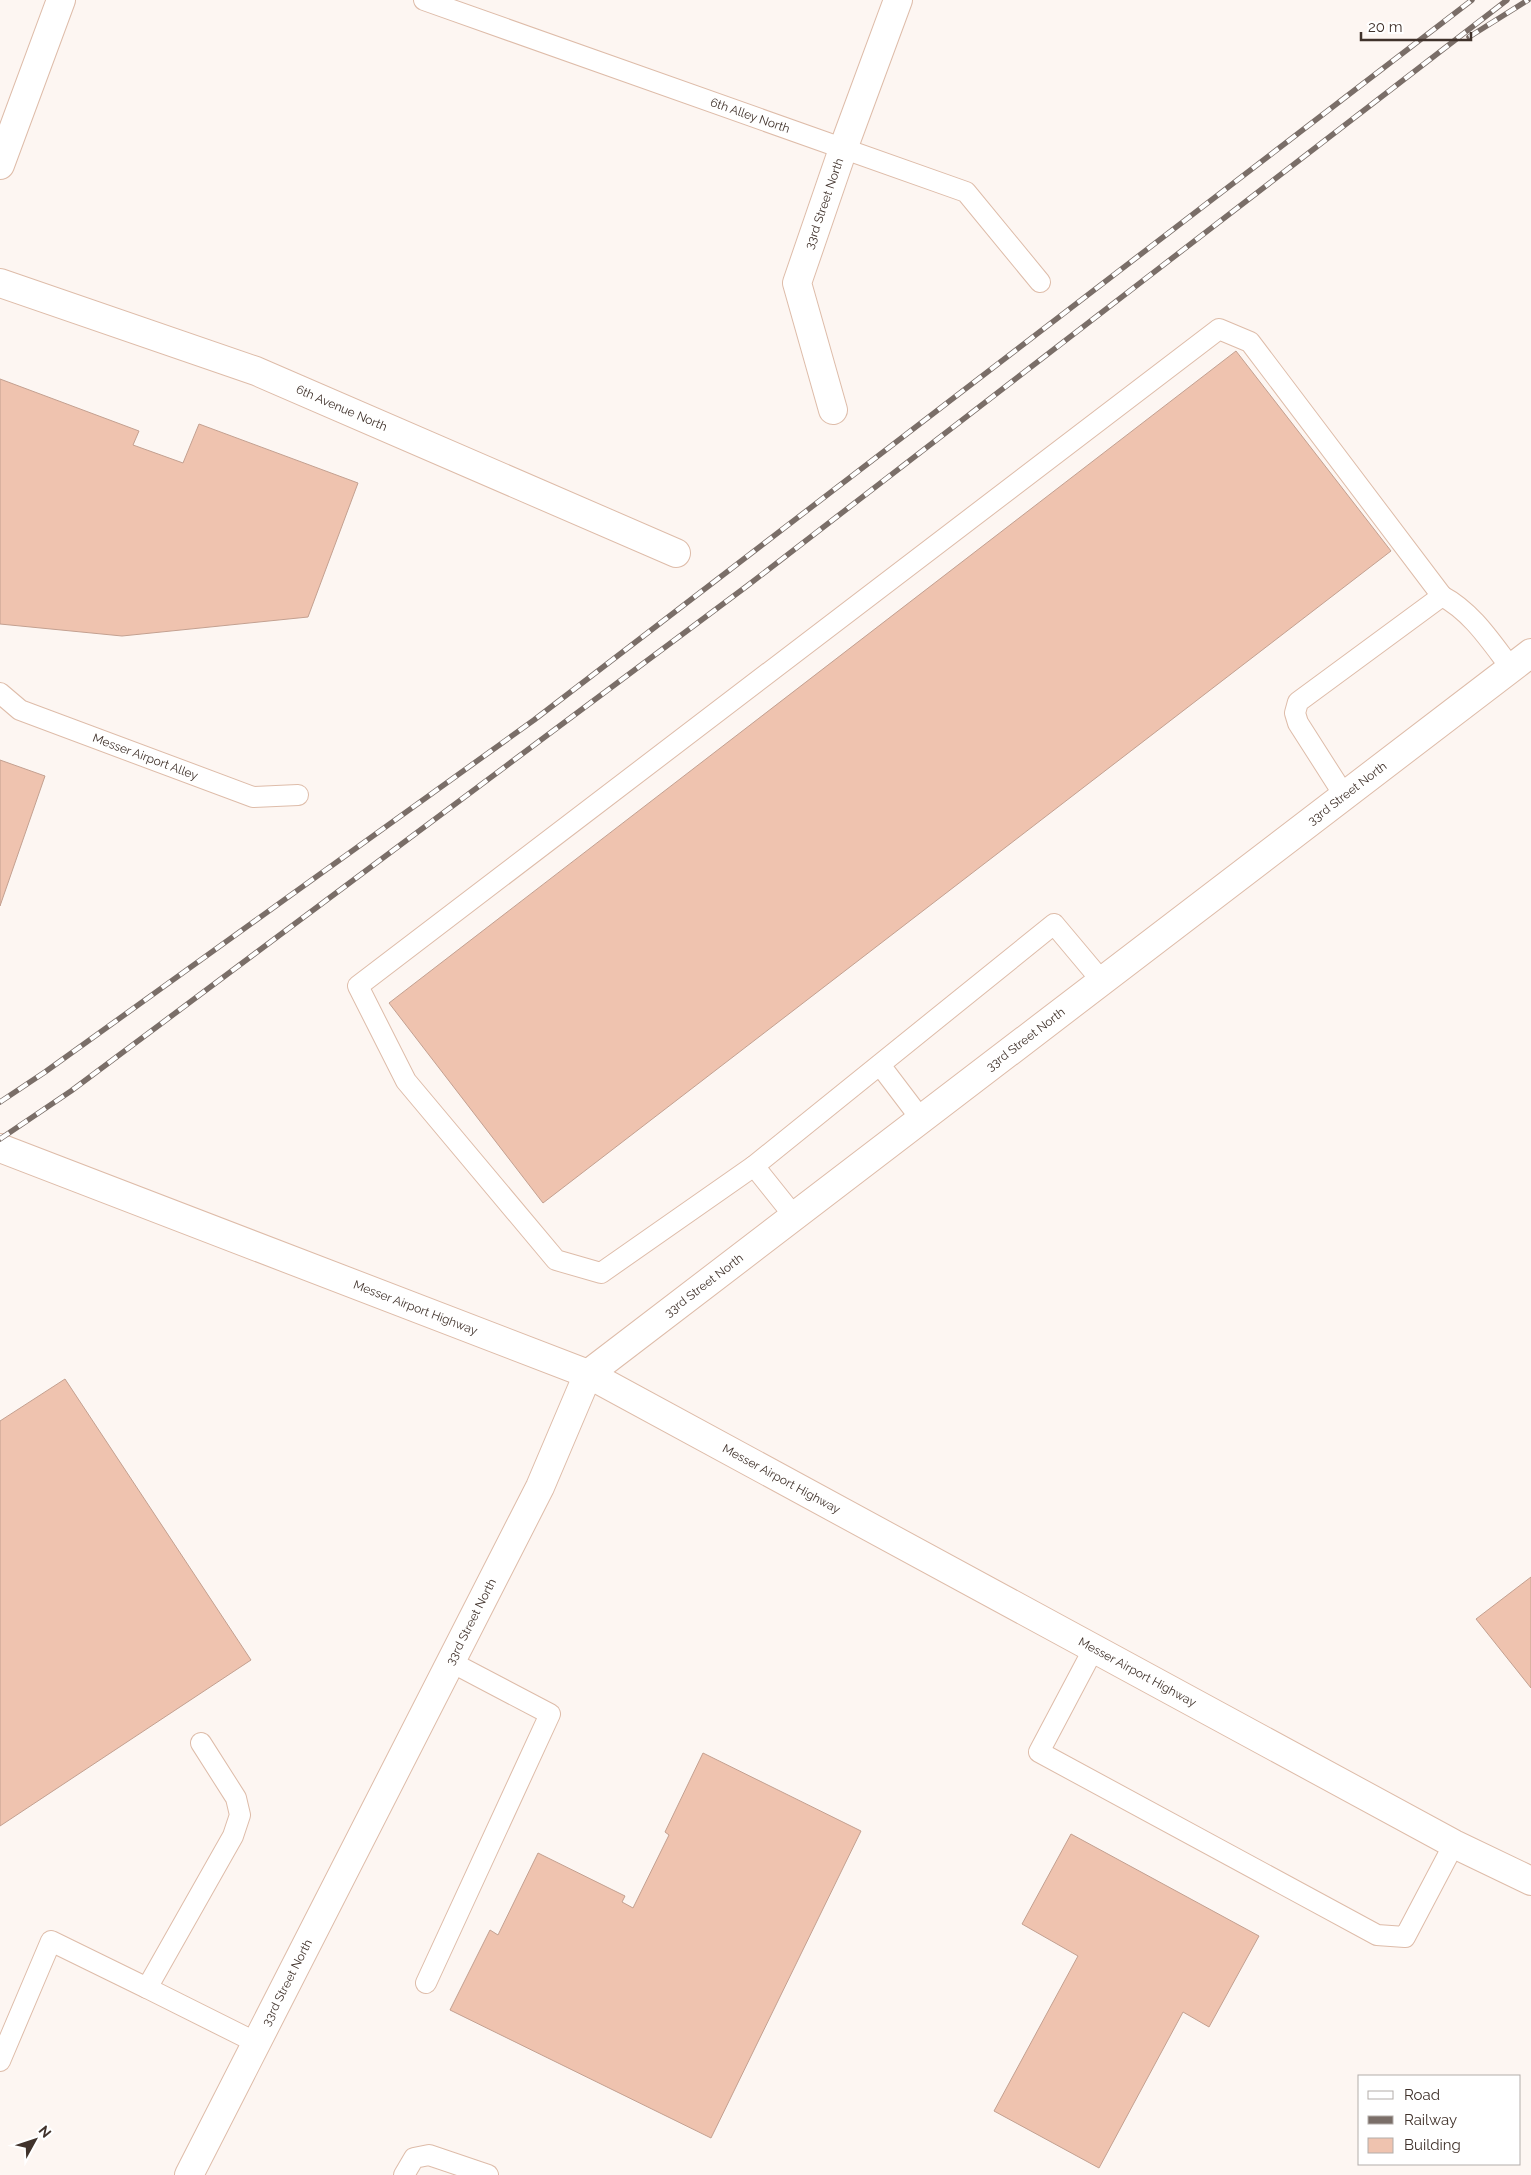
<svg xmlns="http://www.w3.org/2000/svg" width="1531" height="2175" font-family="Raleway,sans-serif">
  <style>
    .building { fill: #efc3af; stroke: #c3a090 }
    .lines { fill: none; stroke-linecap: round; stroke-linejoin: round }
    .lane-casing { stroke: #debca9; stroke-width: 22 }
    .street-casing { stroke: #debca9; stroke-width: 30 }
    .secondary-casing { stroke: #debca9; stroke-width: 30 }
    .lane { stroke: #fff; stroke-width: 20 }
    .street { stroke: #fff; stroke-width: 28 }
    .secondary { stroke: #fff; stroke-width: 28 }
    .rail-casing { stroke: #7a6e68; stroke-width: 5.5 }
    .rail { stroke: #fff; stroke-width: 4; stroke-dasharray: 11; stroke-linecap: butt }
    .labels { text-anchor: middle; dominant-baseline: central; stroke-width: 4.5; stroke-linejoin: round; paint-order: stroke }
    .street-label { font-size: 12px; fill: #40322b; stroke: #fff }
  </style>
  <rect width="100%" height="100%" fill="#fdf6f2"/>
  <!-- building -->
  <path class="building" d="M 1236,351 L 1391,551 L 543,1203 L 389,1003 Z
    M 0,379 L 139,431 L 133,445 L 183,463 L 199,424 L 358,483 L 308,617 L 122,636 L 0,624 Z
    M 0,760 L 45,776 L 0,906 Z
    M 65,1379 L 251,1660 L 0,1826 L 0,1421 Z
    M 1531,1577 L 1531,1688 L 1476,1619 Z
    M 703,1753 L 861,1831 L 711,2138 L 450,2010 L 490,1930 L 498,1935 L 538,1853 L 625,1896 L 622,1902 L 633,1908 L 669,1835 L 665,1832 Z
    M 1071,1834 L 1259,1936 L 1209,2027 L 1183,2012 L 1099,2168 L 994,2111 L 1078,1956 L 1022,1924 Z"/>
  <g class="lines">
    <defs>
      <g id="lane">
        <path id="s1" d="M 424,0 L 966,192 L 1040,282"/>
        <path id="s2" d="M 0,693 L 20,710 L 253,797 L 298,795"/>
        <path d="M 1344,795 L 1298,723 L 1295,713 L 1298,702 L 1442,596 C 1472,612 1491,642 1511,668"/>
        <path d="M 880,1065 L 921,1119"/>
        <path d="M 754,1166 L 1054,924 L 1101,980"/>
        <path d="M 794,1216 L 754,1166 L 601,1273 L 556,1260 L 406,1081 L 358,986 L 1219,329 L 1250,342 L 1442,596"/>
        <path d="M 1094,1648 L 1039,1752 L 1377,1935 L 1405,1937 L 1454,1844"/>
        <path d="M 201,1743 L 236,1798 L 240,1815 L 233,1836 L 147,1988 L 255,2042"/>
        <path d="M 426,1983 L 550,1714 L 451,1662"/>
        <path d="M 0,2061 L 51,1941 L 147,1988"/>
        <path d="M 404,2175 L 414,2158 L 429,2155 L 488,2175"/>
      </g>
      <g id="street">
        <path id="s3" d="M 833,410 L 797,283 L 843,149 L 898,0"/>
        <path id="s4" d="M 189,2175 L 540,1487 L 588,1374 L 1531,653"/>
      </g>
      <g id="secondary">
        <path d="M 0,165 L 61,0"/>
        <path id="s5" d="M 0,283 L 256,371 L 676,553"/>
        <path id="s6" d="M 0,1148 L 588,1374 L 1454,1844 L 1531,1881"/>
      </g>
    </defs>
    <!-- lane casing -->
    <use href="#lane" class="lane-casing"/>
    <!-- street casing -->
    <use href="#street" class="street-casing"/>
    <!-- secondary casing -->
    <use href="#secondary" class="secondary-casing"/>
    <!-- lane -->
    <use href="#lane" class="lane"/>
    <!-- street -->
    <use href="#street" class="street"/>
    <!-- secondary -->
    <use href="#secondary" class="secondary"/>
    <defs>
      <path id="rail" d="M 1469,37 L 1528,0
        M 0,1102 L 45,1072 L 534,720 L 1472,0
        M 0,1139 L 71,1091 L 747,586 L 1507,0"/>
    </defs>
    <!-- rail casing -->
    <use href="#rail" class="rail-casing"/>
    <!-- rail -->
    <use href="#rail" class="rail"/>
  </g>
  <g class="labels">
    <!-- street labels -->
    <g class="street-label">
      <text stroke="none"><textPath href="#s1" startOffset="346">6th Alley North</textPath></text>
      <text stroke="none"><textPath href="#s3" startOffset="216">33rd Street North</textPath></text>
      <text stroke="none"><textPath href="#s5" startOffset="364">6th Avenue North</textPath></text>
      <text stroke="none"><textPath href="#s2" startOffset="160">Messer Airport Alley</textPath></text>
      <text stroke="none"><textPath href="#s4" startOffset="1851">33rd Street North</textPath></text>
      <text stroke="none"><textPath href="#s4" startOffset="1446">33rd Street North</textPath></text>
      <text stroke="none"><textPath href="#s4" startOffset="1041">33rd Street North</textPath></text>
      <text stroke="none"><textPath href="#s6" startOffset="445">Messer Airport Highway</textPath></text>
      <text stroke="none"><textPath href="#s6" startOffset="850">Messer Airport Highway</textPath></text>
      <text stroke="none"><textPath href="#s4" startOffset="621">33rd Street North</textPath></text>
      <text stroke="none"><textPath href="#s6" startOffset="1255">Messer Airport Highway</textPath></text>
      <text stroke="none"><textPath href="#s4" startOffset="216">33rd Street North</textPath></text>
    </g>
  </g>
  <!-- legend -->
  <rect x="1358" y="2075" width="162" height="90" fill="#ffffff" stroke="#b3adaa"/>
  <rect x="1368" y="2091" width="25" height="8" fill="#ffffff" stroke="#b3adaa"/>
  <text x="1404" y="2100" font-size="15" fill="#40322b">Road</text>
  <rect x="1368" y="2116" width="25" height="8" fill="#7a6e68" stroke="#b3adaa"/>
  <text x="1404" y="2125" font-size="15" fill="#40322b">Railway</text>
  <rect x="1368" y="2138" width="25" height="15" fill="#efc3af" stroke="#b3adaa"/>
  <text x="1404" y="2150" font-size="15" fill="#40322b">Building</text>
  <!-- north arrow -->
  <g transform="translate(35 2140) rotate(50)" stroke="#ffffff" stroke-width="4" paint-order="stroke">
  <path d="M0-4L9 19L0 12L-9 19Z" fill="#40322b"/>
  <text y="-8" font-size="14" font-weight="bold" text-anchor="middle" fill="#40322b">N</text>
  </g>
  <!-- scale -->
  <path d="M1361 32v8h110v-8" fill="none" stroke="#40322b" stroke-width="2.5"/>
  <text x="1368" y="32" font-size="15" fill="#40322b" stroke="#ffffff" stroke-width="4" paint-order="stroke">20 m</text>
</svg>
